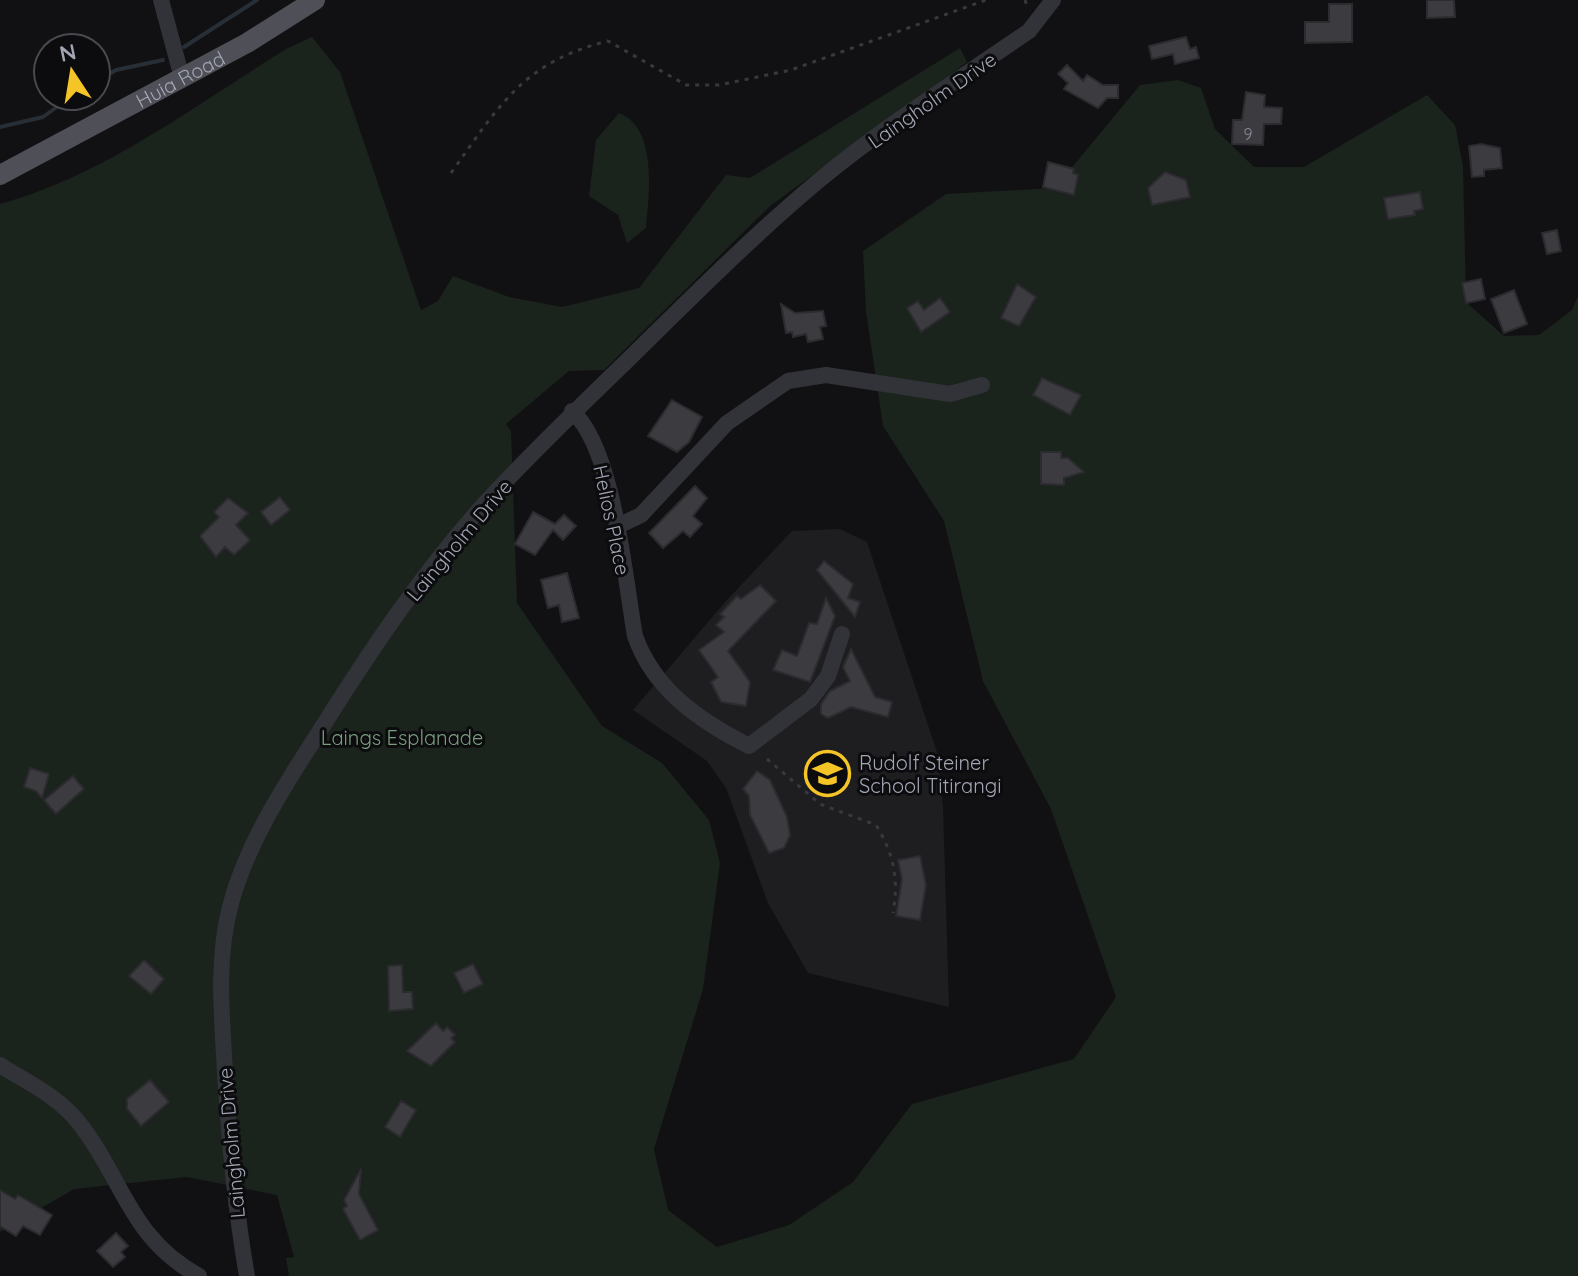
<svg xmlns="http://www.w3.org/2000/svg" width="1578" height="1276" font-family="Quicksand,sans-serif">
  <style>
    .built { fill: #1e1d20 }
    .green { fill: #1b231d }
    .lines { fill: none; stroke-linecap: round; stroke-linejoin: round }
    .stream { stroke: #282e36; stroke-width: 4 }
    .building { fill: #3b3b40; stroke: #2c2b2f; stroke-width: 2 }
    .path { stroke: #38393f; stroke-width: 3; stroke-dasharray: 4 6; stroke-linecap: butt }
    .minor { stroke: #323338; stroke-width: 16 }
    .major { stroke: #4e4f57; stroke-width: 20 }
    .labels { text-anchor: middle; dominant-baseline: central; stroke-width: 6; stroke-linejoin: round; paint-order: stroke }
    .number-label { font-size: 16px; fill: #888b97 }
    .street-label { font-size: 20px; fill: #a2a6b4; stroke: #0c0c0e }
    .park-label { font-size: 20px; fill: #799f7f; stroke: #0c0c0e }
    .poi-label { font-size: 20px; fill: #a2a6b4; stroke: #0c0c0e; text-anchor: start }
  </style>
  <rect width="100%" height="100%" fill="#111113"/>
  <!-- built -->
  <path class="built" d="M 840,529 L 867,542 L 937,752 L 943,807 L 949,1007 L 808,973 L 768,903 L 726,788 L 707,761 L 633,710 L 726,601 L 792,531 Z"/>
  <!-- green -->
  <path class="green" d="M 312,37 L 340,72 L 421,310 L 438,301 L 453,276 L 509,297 L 562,307 L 639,288 L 726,175 L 750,178 L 960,48 L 967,62 L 770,206 L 604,370 L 569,371 L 506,424 L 511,431 L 517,603 L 602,726 L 662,763 L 709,820 L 720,863 L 703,989 L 654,1149 L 668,1210 L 717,1247 L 789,1225 L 853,1182 L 912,1104 L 1074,1059 L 1116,997 L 1051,809 L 983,681 L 944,521 L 883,426 L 866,311 L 863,251 L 946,194 L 1055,188 L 1140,85 L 1178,80 L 1201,88 L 1215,129 L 1254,167 L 1304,167 L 1427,95 L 1455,125 L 1463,166 L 1466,302 L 1504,336 L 1539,335 L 1572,310 L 1578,296 L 1578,1276 L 289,1276 L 286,1258 L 294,1257 L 277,1195 L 187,1177 L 74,1189 L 0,1232 L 0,204 C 105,175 194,106 286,49 Z
    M 619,113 C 658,128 649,194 646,228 L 627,243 L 618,215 L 589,196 L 596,140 Z"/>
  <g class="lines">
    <!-- stream -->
    <path class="stream" d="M 184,47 L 257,0
      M 96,82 L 116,70 L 163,60
      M 0,127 L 43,117 L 72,96"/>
  </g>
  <!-- building -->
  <path class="building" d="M 1427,0 L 1454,0 L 1455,17 L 1427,18 Z
    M 1329,4 L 1352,4 L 1352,42 L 1305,43 L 1305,22 L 1329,22 Z
    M 1186,37 L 1190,49 L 1196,47 L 1199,58 L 1175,64 L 1173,54 L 1152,59 L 1149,46 Z
    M 1067,65 L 1083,81 L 1087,75 L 1103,85 L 1118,85 L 1118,98 L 1107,98 L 1098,108 L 1064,89 L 1068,83 L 1058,74 Z
    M 1246,92 L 1265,95 L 1264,107 L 1282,108 L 1281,124 L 1264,124 L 1263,145 L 1232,144 L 1233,120 L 1242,120 Z
    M 1481,144 L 1500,148 L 1502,168 L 1484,170 L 1484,176 L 1472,177 L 1469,146 Z
    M 1048,162 L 1074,169 L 1073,173 L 1078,175 L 1074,195 L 1043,187 Z
    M 1165,172 L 1186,180 L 1190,197 L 1152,205 L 1148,188 Z
    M 1420,192 L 1423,209 L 1414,211 L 1415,215 L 1388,219 L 1384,198 Z
    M 1557,230 L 1561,251 L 1547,254 L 1542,233 Z
    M 1481,279 L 1485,299 L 1466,303 L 1462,283 Z
    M 1017,284 L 1036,297 L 1019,326 L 1001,318 Z
    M 1514,290 L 1527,324 L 1504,333 L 1491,299 Z
    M 940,298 L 950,312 L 921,332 L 907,308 L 918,301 L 924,310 Z
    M 781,304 L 795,313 L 823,311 L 826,326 L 820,327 L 823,339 L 808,342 L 806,334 L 793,337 L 792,332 L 786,333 Z
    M 1042,378 L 1081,395 L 1070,415 L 1033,395 Z
    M 672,400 L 702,417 L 689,442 L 677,452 L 648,436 Z
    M 1041,452 L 1061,452 L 1061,458 L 1068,458 L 1084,472 L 1064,478 L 1064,485 L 1041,484 Z
    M 695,486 L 707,498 L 693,516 L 702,524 L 690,537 L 683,531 L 663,548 L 649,533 Z
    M 280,497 L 290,510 L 271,525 L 261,512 Z
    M 228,498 L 248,513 L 236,525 L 250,540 L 234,555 L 225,547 L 216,557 L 200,536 L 219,517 L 214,512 Z
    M 533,512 L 555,524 L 564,515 L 576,526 L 563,540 L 553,530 L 535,555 L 515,544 Z
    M 824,561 L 853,584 L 848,598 L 860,602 L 855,617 L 817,570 Z
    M 567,573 L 579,618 L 562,622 L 559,605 L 548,608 L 541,580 Z
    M 760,585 L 776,601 L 728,651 L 750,682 L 746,706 L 721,702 L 711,682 L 718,677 L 699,650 L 724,632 L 716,625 L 724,617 L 720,614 L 737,596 L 741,599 Z
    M 826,598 L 835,616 L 810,682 L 773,670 L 782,650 L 797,656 L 809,623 L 817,624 Z
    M 851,649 L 875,697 L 892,702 L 888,717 L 851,707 L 828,718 L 821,714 L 821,704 L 830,691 L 850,681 L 843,667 Z
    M 30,768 L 49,774 L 42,798 L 36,791 L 24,787 Z
    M 757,771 L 770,780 L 787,817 L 790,835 L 784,848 L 769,853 L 750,815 L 749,796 L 743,789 Z
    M 73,776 L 84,789 L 56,814 L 44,800 Z
    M 920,856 L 926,885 L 920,920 L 896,916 L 902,879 L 898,860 Z
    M 144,960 L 164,979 L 151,994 L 129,976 Z
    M 473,964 L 483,984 L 464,993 L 454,973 Z
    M 402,965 L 403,992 L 412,992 L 413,1009 L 389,1011 L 388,966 Z
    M 436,1023 L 443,1031 L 447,1027 L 455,1035 L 451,1038 L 455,1042 L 431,1066 L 407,1051 Z
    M 150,1080 L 169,1102 L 141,1126 L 127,1109 L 127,1099 Z
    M 401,1101 L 416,1110 L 400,1137 L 385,1127 Z
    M 361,1169 L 359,1194 L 378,1230 L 360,1240 L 343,1209 L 347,1206 L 344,1200 Z
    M 0,1190 L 15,1199 L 18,1195 L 52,1215 L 40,1235 L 23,1226 L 16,1236 L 0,1226 Z
    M 116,1233 L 128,1246 L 121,1252 L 125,1257 L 113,1267 L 97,1251 Z"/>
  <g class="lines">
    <!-- path -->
    <path class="path" d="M 1025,0 L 1028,9
      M 451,173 C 499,106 523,62 608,41 L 686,85 L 719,85 L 791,70 L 986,0
      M 767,759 L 820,804 L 876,825 C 894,854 899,879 893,913"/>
    <!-- minor -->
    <path class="minor" d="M 161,0 L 182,78
      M 572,411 C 614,448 625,580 635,636 C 654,690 700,721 749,746 L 811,699 L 828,676 L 842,634
      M 616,527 L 641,515 L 727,423 L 788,381 L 826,375 L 950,394 L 982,385
      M 0,1065 C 28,1083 58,1096 79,1123 C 123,1178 129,1238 199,1276
      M 247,1276 C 235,1208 229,1140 225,1072 C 222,1017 216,961 230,907 C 248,838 291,776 328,718 C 376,642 427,567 487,501 C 536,448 587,400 638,350 C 696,293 754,235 817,182 C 883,127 958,80 1029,31 L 1053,0"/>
    <!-- major -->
    <path class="major" id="s1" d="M 0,175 L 247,43 L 315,0"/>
  </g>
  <!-- icons -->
  <defs>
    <symbol id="school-ring" viewBox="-11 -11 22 22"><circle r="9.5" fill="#0c0c0e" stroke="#f5c427" stroke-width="1.5"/><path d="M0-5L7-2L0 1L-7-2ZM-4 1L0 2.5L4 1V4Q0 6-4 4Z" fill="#f5c427"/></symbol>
  </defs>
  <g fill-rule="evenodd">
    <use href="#school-ring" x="802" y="748" width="51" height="51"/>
  </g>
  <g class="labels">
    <!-- number labels -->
    <g class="number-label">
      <text x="1248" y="134">9</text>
    </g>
    <!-- street labels -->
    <g class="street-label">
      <text stroke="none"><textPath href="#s1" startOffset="204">Huia Road</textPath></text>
      <text transform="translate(932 100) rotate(-35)">Laingholm Drive</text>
      <text transform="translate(612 520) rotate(78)">Helios Place</text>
      <text transform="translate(459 540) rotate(-50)">Laingholm Drive</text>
      <text transform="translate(231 1143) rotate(-95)">Laingholm Drive</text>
    </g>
    <!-- park labels -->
    <g class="park-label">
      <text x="402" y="737">Laings Esplanade</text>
    </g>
    <!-- poi labels -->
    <g class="poi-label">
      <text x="859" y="762">Rudolf Steiner<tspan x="859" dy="23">School Titirangi</tspan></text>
    </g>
  </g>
  <!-- north arrow -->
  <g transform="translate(72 72) rotate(348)"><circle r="38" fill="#0c0c0e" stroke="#484a50" stroke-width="2"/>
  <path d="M0-6L14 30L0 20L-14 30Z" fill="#f5c427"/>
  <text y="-12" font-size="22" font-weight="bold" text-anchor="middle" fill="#a2a6b4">N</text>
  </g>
</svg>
